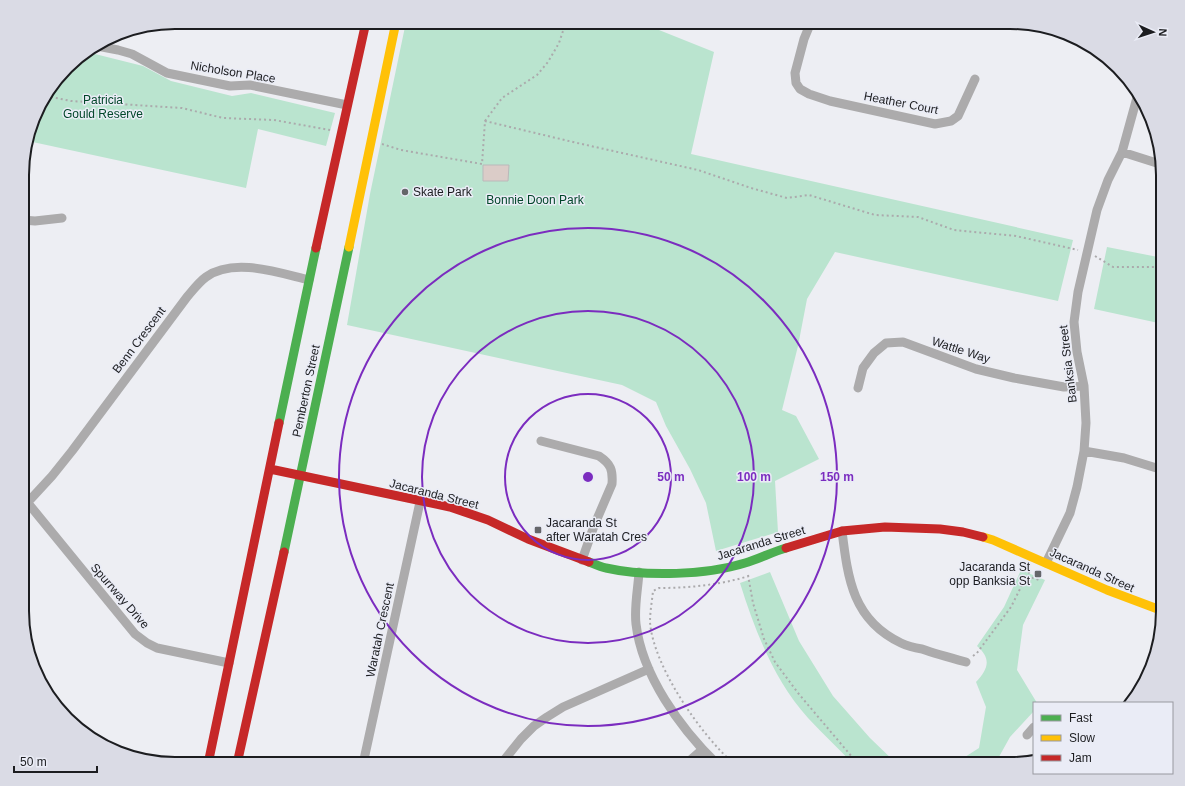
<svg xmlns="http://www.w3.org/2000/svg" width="1185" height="786" font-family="Arial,sans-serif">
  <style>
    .green { fill: #bae4cf }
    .building { fill: #dbccc8; stroke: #bab9ba }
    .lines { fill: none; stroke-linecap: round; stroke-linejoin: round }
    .path { stroke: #abaaac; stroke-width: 2; stroke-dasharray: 2 3; stroke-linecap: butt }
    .street { stroke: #acabac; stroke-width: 9 }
    .fast { stroke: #4caf50; stroke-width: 9 }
    .slow { stroke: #ffc107; stroke-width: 9 }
    .jam { stroke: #c62828; stroke-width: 9 }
    .ring { fill: none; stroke: #7b2cbf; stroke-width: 2 }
    .poi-dot { fill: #65666a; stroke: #eaecf6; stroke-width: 1.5 }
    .labels { text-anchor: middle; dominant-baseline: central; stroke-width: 3; stroke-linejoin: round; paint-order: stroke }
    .street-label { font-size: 12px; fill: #1c1d20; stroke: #eaecf6 }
    .park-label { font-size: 12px; fill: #02472a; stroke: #eaecf6 }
    .poi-label { font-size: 12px; fill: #1c1d20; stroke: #eaecf6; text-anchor: start }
    .rim { fill: none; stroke: #1c1d20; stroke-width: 2 }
    .centre { fill: #7b2cbf; stroke: #eaecf6; stroke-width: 2 }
    .ring-label { font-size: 12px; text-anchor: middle; font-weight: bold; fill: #7b2cbf; stroke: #eaecf6; stroke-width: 3; stroke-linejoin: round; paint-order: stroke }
  </style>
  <rect width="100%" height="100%" fill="#edeef3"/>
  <!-- green -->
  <path class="green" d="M 406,22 L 639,22 L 714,52 L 691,154 L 1073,240 L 1058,301 L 835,252 L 807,299 L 798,346 L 782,410 L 796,416 L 819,459 L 775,481 L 778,532 L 716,551 L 706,503 L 690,469 L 666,426 L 656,402 L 622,385 L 347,325 L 370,194 Z
    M 87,52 L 143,66 L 171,81 L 232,96 L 251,93 L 335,113 L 326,146 L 258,129 L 246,188 L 28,141 L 38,107 L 74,60 Z
    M 1107,247 L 1163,258 L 1163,324 L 1094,309 Z
    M 1021,570 L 1045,580 L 1023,625 L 1017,670 L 1037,703 L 1034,703 L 1034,711 L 1010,737 L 995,764 L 954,764 L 979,748 L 986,707 L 976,682 C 988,669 992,659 977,646 L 1004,607 Z
    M 770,572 L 799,641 L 833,696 L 870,738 L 897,764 L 853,764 C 838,748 823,734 808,718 C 774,680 755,631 740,583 Z"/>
  <!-- building -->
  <path class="building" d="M 483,165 L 509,165 L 508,181 L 483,181 Z"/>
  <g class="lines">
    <!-- path -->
    <path class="path" d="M 46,96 L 71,101 L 182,108 L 223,118 L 274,120 L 330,130
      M 485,121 L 502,98 L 537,75 L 548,62 L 559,43 L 566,22
      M 382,144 L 401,150 L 482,164 L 485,121 L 573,142 L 698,170 L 751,188 L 787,198 L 809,195 L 875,215 L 918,217 L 954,230 L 1016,236 L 1078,250
      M 1095,256 L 1113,267 L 1163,267
      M 748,575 L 753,603 L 764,639 L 775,662 L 798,693 L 858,764
      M 1027,576 L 1039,580
      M 973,656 L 977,653 L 1011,607 L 1027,575 L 1031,570
      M 734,764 C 701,735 653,666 650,622 C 650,612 652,601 653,591 L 659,588 C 690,588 719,585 749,576"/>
    <!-- street -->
    <path class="street" d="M 811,22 L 804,39 L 795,73 L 796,83 L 800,89 L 809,94 L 830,101 L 935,124 L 951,121 L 958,116 L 975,79
      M 97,46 L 118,50 L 132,54 L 167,73 L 230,86 L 250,85 L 347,105
      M 1122,152 L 1163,165
      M 23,220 L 35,221 L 62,218
      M 858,388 L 863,368 L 874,353 L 886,343 L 903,342 L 976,369 L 1014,378 L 1064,387 L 1084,386
      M 541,441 L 599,456 C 611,464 613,470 612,484 L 594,526 L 582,560
      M 1084,451 L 1124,458 L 1163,470
      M 23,497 L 135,634 L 147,643 L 157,648 L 229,663
      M 28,502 L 52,476 L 72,451 L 187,297 C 193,290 199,282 206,277 C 234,257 279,273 309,280
      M 842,531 C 848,580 853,620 901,643 C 907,646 915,648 922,649 C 936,654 951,658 966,662
      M 1046,563 L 1070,513 L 1077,487 L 1084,451 L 1086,423 L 1084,386 L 1077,352 L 1074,322 L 1078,292 L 1097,210 L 1108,180 L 1122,152 L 1138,94
      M 639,572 C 638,589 634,607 636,624 C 642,675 680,728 717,764
      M 1027,735 L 1034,727
      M 363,764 L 420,502
      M 501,764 L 521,739 L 534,726 L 547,717 L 563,707 L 649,669
      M 686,764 L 702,750"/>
    <!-- fast -->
    <path class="fast" d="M 279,423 L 316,248
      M 284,552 L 349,247
      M 589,562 C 594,564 600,567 606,568 C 646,577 707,575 745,563 C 759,559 772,552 786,548"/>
    <!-- slow -->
    <path class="slow" d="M 349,247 L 396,22
      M 983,537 L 993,540 L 1107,590 L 1163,611"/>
    <!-- jam -->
    <path class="jam" d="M 316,248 L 366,22
      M 270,469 L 450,507 L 488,520 L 528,539 L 589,562
      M 786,548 L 842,531 L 885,527 L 940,529 L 963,532 L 983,537
      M 208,764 L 279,423
      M 237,764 L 284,552"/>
  </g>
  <!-- distance rings -->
  <g class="ring">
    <circle cx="588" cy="477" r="83"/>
    <circle cx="588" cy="477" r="166"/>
    <circle cx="588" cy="477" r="249"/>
  </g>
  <!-- markers -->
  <g class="poi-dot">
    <circle cx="405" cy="192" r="4"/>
    <rect x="534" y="526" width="8" height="8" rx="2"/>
    <rect x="1034" y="570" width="8" height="8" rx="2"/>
  </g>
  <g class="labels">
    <!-- street labels -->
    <g class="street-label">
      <text transform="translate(233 72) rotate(9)">Nicholson Place</text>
      <text transform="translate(901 103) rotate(11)">Heather Court</text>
      <text transform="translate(139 340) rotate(-53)">Benn Crescent</text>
      <text transform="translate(961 350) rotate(18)">Wattle Way</text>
      <text transform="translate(1068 364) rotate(-97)">Banksia Street</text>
      <text transform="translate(306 391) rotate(-78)">Pemberton Street</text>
      <text transform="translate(434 494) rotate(14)">Jacaranda Street</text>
      <text transform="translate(761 543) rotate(-17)">Jacaranda Street</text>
      <text transform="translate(1092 570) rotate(24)">Jacaranda Street</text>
      <text transform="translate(120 596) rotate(49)">Spurrway Drive</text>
      <text transform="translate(380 630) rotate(-78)">Waratah Crescent</text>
    </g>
    <!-- park labels -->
    <g class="park-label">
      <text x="103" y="100">Patricia<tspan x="103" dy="14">Gould Reserve</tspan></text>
      <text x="535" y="200">Bonnie Doon Park</text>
    </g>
    <!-- poi labels -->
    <g class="poi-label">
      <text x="413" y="192">Skate Park</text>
      <text x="546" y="523">Jacaranda St<tspan x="546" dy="14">after Waratah Cres</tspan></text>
      <text x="1030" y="567" text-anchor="end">Jacaranda St<tspan x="1030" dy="14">opp Banksia St</tspan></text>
    </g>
  </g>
  <!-- crop -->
  <path d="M0 0H1185V786H0ZM175 29H1010A146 146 0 0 1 1156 175V611A146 146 0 0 1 1010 757H175A146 146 0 0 1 29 611V175A146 146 0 0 1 175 29Z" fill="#dadbe5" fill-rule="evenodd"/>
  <path class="rim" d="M175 29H1010A146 146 0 0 1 1156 175V611A146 146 0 0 1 1010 757H175A146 146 0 0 1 29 611V175A146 146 0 0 1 175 29Z"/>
  <circle cx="588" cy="477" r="6" class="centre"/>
  <g class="ring-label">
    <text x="671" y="481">50 m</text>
    <text x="754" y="481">100 m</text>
    <text x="837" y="481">150 m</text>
  </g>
  <!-- legend -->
  <rect x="1033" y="702" width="140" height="72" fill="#eaecf6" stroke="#9899a0"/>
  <rect x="1041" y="715" width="20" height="6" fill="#4caf50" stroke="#9899a0"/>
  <text x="1069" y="722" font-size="12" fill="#1c1d20">Fast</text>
  <rect x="1041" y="735" width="20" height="6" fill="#ffc107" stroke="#9899a0"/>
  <text x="1069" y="742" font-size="12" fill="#1c1d20">Slow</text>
  <rect x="1041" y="755" width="20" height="6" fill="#c62828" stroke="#9899a0"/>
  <text x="1069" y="762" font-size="12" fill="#1c1d20">Jam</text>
  <!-- north arrow -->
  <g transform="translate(1153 32) rotate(93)" stroke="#eaecf6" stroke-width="3" paint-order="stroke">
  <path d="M0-3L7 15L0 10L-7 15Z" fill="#1c1d20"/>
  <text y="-6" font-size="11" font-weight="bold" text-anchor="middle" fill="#1c1d20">N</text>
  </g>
  <!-- scale -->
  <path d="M14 766v6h83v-6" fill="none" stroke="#1c1d20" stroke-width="2"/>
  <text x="20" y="766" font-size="12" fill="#1c1d20" stroke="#eaecf6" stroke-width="3" paint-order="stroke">50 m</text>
</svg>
